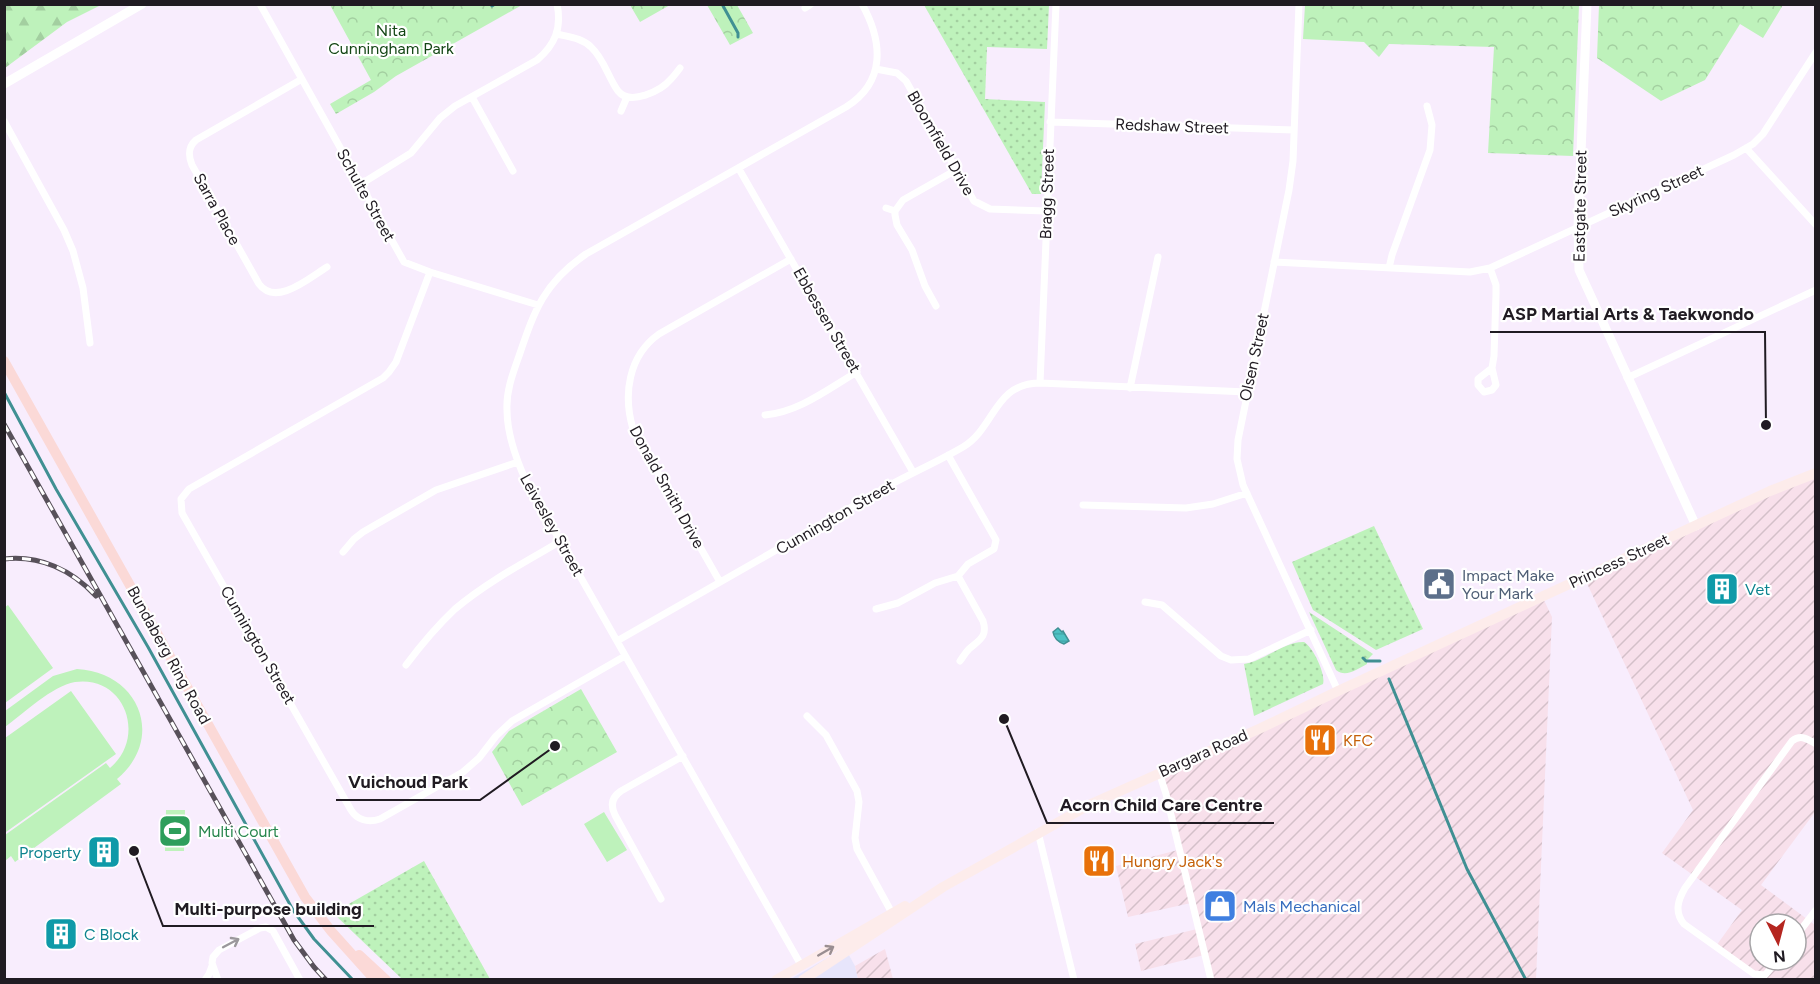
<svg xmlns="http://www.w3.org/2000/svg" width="1820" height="984" font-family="Figtree,sans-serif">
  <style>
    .commercial { fill: #e7e5fb }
    .industrial { fill: url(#industrial-furrows); fill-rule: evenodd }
    .grass { fill: url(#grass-dots) }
    .forest { fill: url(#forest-firs) }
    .park { fill: url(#park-crowns) }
    .pitch { fill: #bef2bb }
    .water { fill: url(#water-rules); stroke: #409093; stroke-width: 1.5 }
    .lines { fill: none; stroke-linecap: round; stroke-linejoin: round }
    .stream { stroke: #409093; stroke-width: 3 }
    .minor { stroke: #fff; stroke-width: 7 }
    .tertiary { stroke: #fff; stroke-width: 9 }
    .secondary { stroke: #fdeceb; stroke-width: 10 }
    .primary { stroke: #fbd9d7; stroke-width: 10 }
    .rail-casing { stroke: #58515a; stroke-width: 5 }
    .rail { stroke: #fff; stroke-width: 3; stroke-dasharray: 9; stroke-linecap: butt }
    .oneway { stroke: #9b989c }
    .oneway2 { stroke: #9a8e91 }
    .labels { text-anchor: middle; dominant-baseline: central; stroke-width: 4.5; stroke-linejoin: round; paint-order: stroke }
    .park-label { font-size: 16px; fill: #134614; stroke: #fff }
    .street-label { font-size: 16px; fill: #201b22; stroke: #fff }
    .service-label { font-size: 16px; fill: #4e5e75; stroke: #fff; text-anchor: start }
    .culture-label { font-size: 16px; fill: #0d838f; stroke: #fff; text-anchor: start }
    .food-label { font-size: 16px; fill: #c56008; stroke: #fff; text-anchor: start }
    .leisure-label { font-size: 16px; fill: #27864d; stroke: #fff; text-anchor: start }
    .shop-label { font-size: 16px; fill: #366cbe; stroke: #fff; text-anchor: start }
    .leader { fill: none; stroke: #201b22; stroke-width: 2 }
    .callout-dot { fill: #201b22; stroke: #fff; stroke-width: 2 }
    .callout-label { font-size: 18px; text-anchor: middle; font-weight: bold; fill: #201b22; stroke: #fff; stroke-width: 4.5; stroke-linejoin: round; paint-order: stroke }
  </style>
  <defs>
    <pattern id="industrial-furrows" width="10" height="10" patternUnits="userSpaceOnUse" patternTransform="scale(1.5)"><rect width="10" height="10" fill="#f8e0eb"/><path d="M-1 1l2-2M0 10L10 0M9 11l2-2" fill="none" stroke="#d4c0c9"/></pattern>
    <pattern id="grass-dots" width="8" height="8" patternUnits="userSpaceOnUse" patternTransform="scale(1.5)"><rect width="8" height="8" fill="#bef2bb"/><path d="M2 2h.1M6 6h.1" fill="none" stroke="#a3cfa0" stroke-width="1.8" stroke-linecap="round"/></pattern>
    <pattern id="forest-firs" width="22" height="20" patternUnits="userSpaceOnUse" patternTransform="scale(1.5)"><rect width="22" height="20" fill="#bef2bb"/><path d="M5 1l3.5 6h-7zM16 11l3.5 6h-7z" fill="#a3cfa0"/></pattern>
    <pattern id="park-crowns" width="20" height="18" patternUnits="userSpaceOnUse" patternTransform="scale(1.5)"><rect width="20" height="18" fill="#bef2bb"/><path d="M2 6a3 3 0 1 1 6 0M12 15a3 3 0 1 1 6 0" fill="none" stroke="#a3cfa0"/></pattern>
    <pattern id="water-rules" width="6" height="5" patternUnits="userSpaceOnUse" patternTransform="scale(1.5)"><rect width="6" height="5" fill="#4dc2c4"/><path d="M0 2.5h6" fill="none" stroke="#43a6a8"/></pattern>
  </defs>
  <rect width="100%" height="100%" fill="#f8edfd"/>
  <!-- commercial -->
  <path class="commercial" d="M 845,948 L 855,966 L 858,979 L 789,980 Z"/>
  <!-- industrial -->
  <path class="industrial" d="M 1815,470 L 1815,812 L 1761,885 L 1815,925 L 1815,979 L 1763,979 L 1716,946 L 1742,910 L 1662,853 L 1693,810 L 1584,577 ZM 1760,924 L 1796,924 L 1796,960 L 1760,960 Z
    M 1543,598 L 1552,617 L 1536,979 L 1210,979 L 1204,955 L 1141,971 L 1135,944 L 1197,929 L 1191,903 L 1128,917 L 1116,866 L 1178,850 L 1158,772 Z
    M 885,949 L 893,979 L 858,979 L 855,966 Z"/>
  <!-- grass -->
  <path class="grass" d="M 924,5 L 1049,5 L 1047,49 L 987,47 L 985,99 L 1045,102 L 1041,194 L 1032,194 Z
    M 1374,526 L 1423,629 L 1376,650 L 1313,610 L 1292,562 Z
    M 1309,612 L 1373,654 L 1367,660 L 1367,664 C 1357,669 1346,678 1336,670 Z
    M 1304,642 C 1313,647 1326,674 1323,684 L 1254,716 L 1244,664 C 1264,661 1285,641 1304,642 Z
    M 424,861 L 490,979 L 402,979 L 333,913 Z"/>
  <!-- forest -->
  <path class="forest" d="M 5,4 L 101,4 L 101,5 L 67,22 L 5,68 Z"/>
  <!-- park -->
  <path class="park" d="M 330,5 L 522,5 L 396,76 L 374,92 L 336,114 L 330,104 L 371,80 Z
    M 630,5 L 670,5 L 640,22 Z
    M 707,5 L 737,5 L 753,33 L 730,45 Z
    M 1305,5 L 1579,5 L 1573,156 L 1488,153 L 1494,47 L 1389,44 L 1379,57 L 1364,42 L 1303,39 Z
    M 1599,5 L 1599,4 L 1783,5 L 1763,38 L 1740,24 L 1705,80 L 1661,101 L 1597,58 Z
    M 581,689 L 617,752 L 522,806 L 492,752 L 509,731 Z"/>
  <!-- pitch -->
  <path class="pitch" d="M 8,605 L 53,668 L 5,703 L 4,608 Z
    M 77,669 C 139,672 166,738 117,779 L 121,784 L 15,862 L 11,856 L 5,861 L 5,835 L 106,763 L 110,768 C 147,737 125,675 75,682 C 52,686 24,713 5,727 L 5,711 L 53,676 Z
    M 71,691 L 116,754 L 6,832 L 4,830 L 5,738 Z
    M 166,810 L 185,810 L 184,851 L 165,851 Z
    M 604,812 L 627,850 L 607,862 L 584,824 Z"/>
  <!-- water -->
  <path class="water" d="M 1058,628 L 1062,632 L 1063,631 L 1069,641 L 1064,644 C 1058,642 1054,638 1053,632 Z"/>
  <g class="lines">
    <!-- stream -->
    <path class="stream" d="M 722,4 L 738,33 L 738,37
      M 492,6 L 495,4
      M 4,392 L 56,489 L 148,647 L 293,910 L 314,939 L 353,980
      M 1363,658 L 1366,661 L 1380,661
      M 1389,679 L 1467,869 L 1526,980"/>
    <!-- minor -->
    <path class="minor" d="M 260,4 L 404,262 L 430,272 L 538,305
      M 1299,4 L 1293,161 L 1289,190 L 1238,440 L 1237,459 L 1243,485 L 1338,691
      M 805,8 L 811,4
      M 557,34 C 569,37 582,38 591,47 C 604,59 608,77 618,91 C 630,106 661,91 671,79 C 674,76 677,72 680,68
      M 876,69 L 897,73 L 906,81 L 974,201 L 990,209 L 1046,211
      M 302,79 L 196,140 C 188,147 188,155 192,165 L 259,284 C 276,307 309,278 327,267
      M 472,97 L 513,171
      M 621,111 L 627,97
      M 4,121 L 64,230 L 73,251 L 83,288 L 90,343
      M 1050,122 L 1294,130
      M 1746,148 L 1816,225
      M 739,169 L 913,472
      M 361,184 L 411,153 L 440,118 L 455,106 L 537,60 C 555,45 562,28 557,4
      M 886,208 L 895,211
      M 1274,262 L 1470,272 L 1490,268 L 1734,155 L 1753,144 L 1763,134 L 1816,52
      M 1389,268 L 1392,255 L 1430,150 L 1432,125 L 1427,106
      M 1490,268 L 1496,285 L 1496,294 L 1494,356 L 1492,368
      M 430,272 L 396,362 L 389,372 L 383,378 L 189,489 L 181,499 L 182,513 L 351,810 C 357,820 368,823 380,819 L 463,772 L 479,758 L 496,736 L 512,721 L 625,656
      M 936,306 L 925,286 L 912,250 L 897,225 L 895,215 L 895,211 L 903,200 L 956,170
      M 1492,368 L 1496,385 L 1492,390 L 1484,392 L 1478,385 L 1478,379 Z
      M 1627,378 L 1816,290
      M 1040,383 L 1056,4
      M 1130,388 L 1158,257
      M 765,415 C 799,412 828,389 857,372
      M 948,455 L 996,540 L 994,549 L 968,564 L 958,576
      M 1083,505 L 1186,508 L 1213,504 L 1247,493
      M 343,552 L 354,539 L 363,532 L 436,490 L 518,462
      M 958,576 L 983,621 C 988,637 979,640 969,649 C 965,653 963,657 960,661
      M 720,582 L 633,429 C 623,395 628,356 659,334 L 791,259
      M 1145,602 L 1162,605 L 1221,656 L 1231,660 L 1249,659 L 1311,630
      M 876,609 L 898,603 L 935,583 L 958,576
      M 617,641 C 708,589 799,537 890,485 C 914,472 939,461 963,447 C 995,428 994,383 1040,383 L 1247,392
      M 406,665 C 421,645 437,626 455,609 C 487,582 525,562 561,541
      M 807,716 L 826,735 L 857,791 L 859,802 L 855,838 L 857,849 L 892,913
      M 1159,772 L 1166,794 L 1211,980
      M 1038,832 L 1074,980
      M 661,899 L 615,815 C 610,805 612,797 621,791 L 683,756
      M 1796,936 L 1816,910
      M 1778,960 L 1765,975 L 1754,974 L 1684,924 C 1674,912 1678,900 1685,888 L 1792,741 C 1801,734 1807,739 1816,744
      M 801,965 L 526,481 C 516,459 507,434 507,410 C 506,391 513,373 519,356 C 535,309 544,283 586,254 L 846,107 C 886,82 883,42 862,4
      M 205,980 L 209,974 L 212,966
      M 218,980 L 212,963 L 213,957 L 219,950 L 260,928 L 266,927 L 273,931 L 300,980"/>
    <!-- tertiary -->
    <path class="tertiary" d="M 1587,4 L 1578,227 L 1579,270 L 1696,526
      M 4,84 L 142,4"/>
    <!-- secondary -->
    <path class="secondary" d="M 776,980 L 905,906
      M 803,980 L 943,887 L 1091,804 L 1261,728 L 1338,691 L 1770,491 L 1816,473"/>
    <!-- primary -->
    <path class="primary" d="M 4,361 L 305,897 L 331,931 L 375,980
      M 359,955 L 386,980"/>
    <defs>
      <path id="rail" d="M 4,424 L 294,940 L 314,967 L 326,980
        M 4,559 C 40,555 72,570 96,596"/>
    </defs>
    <!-- rail casing -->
    <use href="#rail" class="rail-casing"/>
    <!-- rail -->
    <use href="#rail" class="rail"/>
  </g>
  <!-- one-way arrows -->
  <defs><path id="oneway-shaft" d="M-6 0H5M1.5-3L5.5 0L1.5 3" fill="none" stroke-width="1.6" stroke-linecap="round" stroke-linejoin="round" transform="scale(1.5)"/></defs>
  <use class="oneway" href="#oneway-shaft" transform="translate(231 943) rotate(-28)"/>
  <use class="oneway2" href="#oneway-shaft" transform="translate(826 951) rotate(-30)"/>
  <!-- icons -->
  <defs>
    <symbol id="civic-square" viewBox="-11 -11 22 22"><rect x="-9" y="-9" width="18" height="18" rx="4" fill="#5c6f8a" stroke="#fff"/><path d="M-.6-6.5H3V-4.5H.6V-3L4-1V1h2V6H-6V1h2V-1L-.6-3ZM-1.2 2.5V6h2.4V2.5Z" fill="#fff"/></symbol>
    <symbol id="building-square" viewBox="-11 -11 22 22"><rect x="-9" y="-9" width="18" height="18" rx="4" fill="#0f9aa8" stroke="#fff"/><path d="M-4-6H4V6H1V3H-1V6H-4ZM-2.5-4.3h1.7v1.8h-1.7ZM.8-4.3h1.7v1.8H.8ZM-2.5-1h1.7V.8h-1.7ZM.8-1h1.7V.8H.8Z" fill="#fff"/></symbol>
    <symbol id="restaurant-square" viewBox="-11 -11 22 22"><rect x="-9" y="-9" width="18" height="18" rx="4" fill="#e8710a" stroke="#fff"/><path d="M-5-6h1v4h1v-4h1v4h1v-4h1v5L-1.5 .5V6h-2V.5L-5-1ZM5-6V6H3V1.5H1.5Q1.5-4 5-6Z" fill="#fff"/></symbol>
    <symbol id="stadium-square" viewBox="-11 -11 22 22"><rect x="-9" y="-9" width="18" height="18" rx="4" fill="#2e9e5b" stroke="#fff"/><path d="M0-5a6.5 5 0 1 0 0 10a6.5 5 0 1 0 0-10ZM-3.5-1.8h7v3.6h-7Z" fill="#fff"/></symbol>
    <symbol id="shop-square" viewBox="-11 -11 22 22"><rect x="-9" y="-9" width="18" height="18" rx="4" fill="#3f7fe0" stroke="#fff"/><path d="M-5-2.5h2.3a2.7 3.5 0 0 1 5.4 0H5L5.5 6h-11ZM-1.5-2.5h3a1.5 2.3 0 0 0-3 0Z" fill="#fff"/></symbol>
  </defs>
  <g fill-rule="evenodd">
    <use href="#civic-square" x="1420" y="565" width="38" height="38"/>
    <use href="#building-square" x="1703" y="570" width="38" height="38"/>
    <use href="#restaurant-square" x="1301" y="721" width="38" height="38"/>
    <use href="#stadium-square" x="156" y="812" width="38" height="38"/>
    <use href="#building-square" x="85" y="833" width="38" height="38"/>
    <use href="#restaurant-square" x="1080" y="842" width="38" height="38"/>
    <use href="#shop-square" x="1201" y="887" width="38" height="38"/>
    <use href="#building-square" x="42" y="915" width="38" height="38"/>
  </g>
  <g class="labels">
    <!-- park labels -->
    <g class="park-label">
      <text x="391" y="30">Nita<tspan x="391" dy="18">Cunningham Park</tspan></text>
    </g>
    <!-- street labels -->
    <g class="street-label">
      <text transform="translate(1172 126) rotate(2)">Redshaw Street</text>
      <text transform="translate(941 143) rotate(60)">Bloomfield Drive</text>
      <text transform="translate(1656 191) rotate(-25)">Skyring Street</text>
      <text transform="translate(1047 194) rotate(-88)">Bragg Street</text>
      <text transform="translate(366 195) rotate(61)">Schulte Street</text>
      <text transform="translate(1580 206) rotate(-89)">Eastgate Street</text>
      <text transform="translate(217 209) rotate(61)">Sarra Place</text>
      <text transform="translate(827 320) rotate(60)">Ebbessen Street</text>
      <text transform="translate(1254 357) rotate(-78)">Olsen Street</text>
      <text transform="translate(667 487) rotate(61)">Donald Smith Drive</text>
      <text transform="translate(835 517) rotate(-30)">Cunnington Street</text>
      <text transform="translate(552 525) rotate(61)">Leivesley Street</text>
      <text transform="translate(1619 561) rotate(-25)">Princess Street</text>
      <text transform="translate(258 645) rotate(60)">Cunnington Street</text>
      <text transform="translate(169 655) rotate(61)">Bundaberg Ring Road</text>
      <text transform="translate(1203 753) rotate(-24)">Bargara Road</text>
    </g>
    <!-- service labels -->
    <g class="service-label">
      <text x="1462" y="575">Impact Make<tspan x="1462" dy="18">Your Mark</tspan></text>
    </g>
    <!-- culture labels -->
    <g class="culture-label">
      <text x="1745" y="589">Vet</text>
      <text x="81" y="852" text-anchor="end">Property</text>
      <text x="84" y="934">C Block</text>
    </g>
    <!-- food labels -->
    <g class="food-label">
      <text x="1343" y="740">KFC</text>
      <text x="1122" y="861">Hungry Jack's</text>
    </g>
    <!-- leisure labels -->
    <g class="leisure-label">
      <text x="198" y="831">Multi Court</text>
    </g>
    <!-- shop labels -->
    <g class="shop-label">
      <text x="1243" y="906">Mals Mechanical</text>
    </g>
  </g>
  <!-- callouts -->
  <path class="leader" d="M1766 425L1765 332H1490M555 746L480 800H336M1004 719L1047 823H1274M134 851L163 926H374"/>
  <g class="callout-dot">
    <circle cx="1766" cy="425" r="6"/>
    <circle cx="555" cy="746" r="6"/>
    <circle cx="1004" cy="719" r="6"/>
    <circle cx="134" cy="851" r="6"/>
  </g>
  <g class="callout-label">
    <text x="1628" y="320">ASP Martial Arts &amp; Taekwondo</text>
    <text x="408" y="788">Vuichoud Park</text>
    <text x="1161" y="811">Acorn Child Care Centre</text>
    <text x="268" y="915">Multi-purpose building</text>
  </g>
  <!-- border -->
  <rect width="1820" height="984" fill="none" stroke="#201b22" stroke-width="12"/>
  <!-- north arrow -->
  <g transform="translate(1778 942) rotate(174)"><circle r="28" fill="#ffffff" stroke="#a6a4a7" stroke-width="1.5"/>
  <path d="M0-4.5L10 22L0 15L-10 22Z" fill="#b52620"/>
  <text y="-9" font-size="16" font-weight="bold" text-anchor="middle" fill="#201b22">N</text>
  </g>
</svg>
